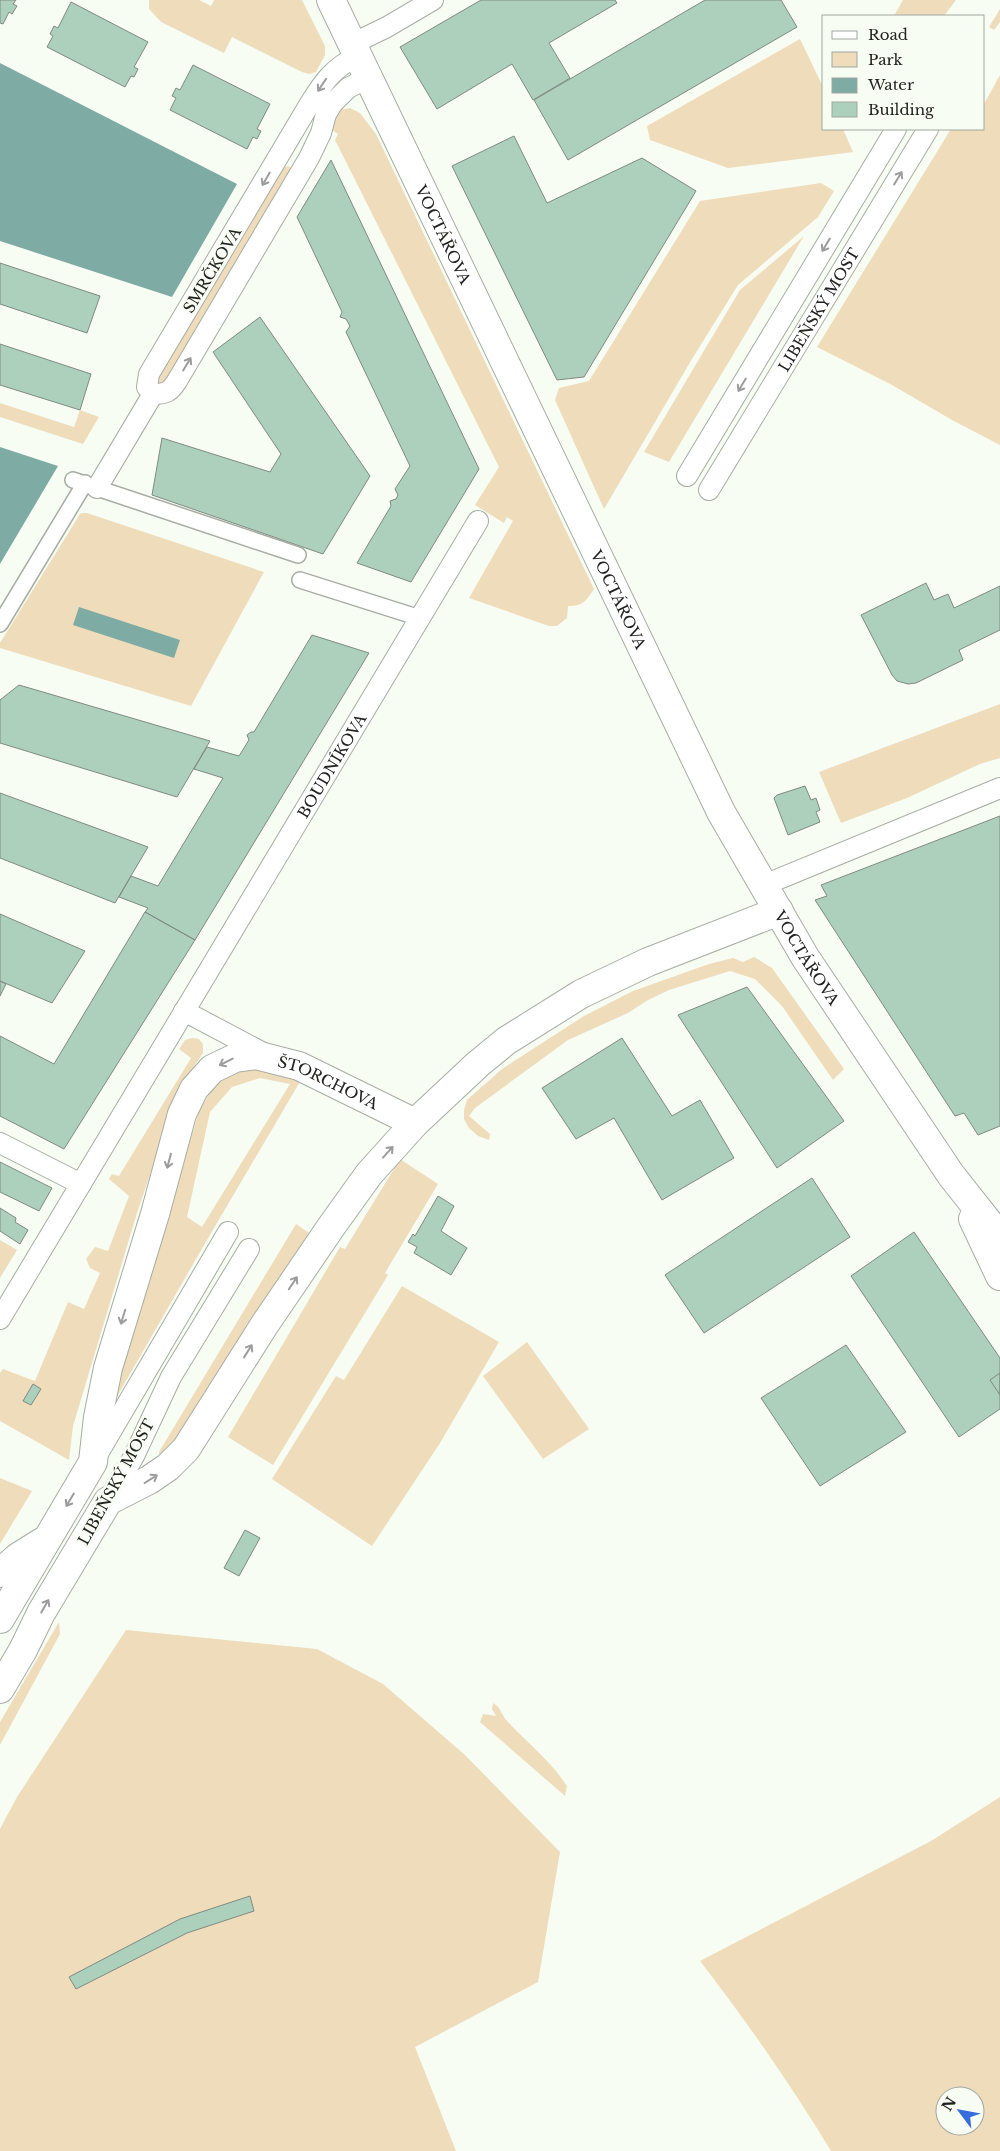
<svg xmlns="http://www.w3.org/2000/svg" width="1000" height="2151" font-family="'Libre Baskerville',serif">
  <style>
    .green { fill: #eedcbb; fill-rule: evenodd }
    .water { fill: #7faba5 }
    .building { fill: #acd0bb; stroke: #808a84 }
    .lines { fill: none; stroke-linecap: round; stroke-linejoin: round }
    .pedestrian-casing { stroke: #a7ada4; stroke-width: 18 }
    .minor-casing { stroke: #a7ada4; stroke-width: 22 }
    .secondary-casing { stroke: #a7ada4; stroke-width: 30 }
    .pedestrian { stroke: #fff; stroke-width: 15 }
    .minor { stroke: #fff; stroke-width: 20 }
    .secondary { stroke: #fff; stroke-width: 28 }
    .oneway { stroke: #9b9c9b }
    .labels { text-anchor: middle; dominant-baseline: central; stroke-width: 5; stroke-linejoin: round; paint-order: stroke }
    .street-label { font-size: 15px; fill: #212320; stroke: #f7fdf3 }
  </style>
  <rect width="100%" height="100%" fill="#f7fdf3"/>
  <!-- green -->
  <path class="green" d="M 149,0 L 199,0 L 211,6 L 214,0 L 302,0 L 325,46 L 325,55 L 316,72 L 309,74 L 302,72 L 232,37 L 224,53 L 161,22 L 149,9 Z
    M 903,0 L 956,0 L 944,16 L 894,16 Z
    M 1000,9 L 1000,22 L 994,30 L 989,27 Z
    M 800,39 L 824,89 L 824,129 L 843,129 L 853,152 L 728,168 L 650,140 L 647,126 Z
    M 1000,75 L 1000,445 L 952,420 L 892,385 L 817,347 L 951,129 L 984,129 L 984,104 Z
    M 350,108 L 360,113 L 376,134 L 594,589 C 587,600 582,607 568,606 L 567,618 L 557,626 L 549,626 L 469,598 L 513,521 L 507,517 L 504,523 L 475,505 L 499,467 L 335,140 L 338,134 L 329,128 L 339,110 Z
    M 288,166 L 292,168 L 169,381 L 155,386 L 156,376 L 281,169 Z
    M 821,183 L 834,191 L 818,217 L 738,285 L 692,359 L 604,509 L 555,400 L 559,388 L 589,381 L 700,201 Z
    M 804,236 L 669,462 L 644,452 L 740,290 Z
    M 0,403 L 74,427 L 80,410 L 99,417 L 83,444 L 0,417 Z
    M 82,513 L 87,513 L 264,572 L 191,706 L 0,648 L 0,643 L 80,514 Z
    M 1000,704 L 1000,758 L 980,764 L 907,798 L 841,823 L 819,772 Z
    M 754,957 L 772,968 L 844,1069 L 833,1080 L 782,1006 L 755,979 L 730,971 L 669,990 L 648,1000 L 628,1013 L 568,1040 L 475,1108 L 469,1116 L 490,1134 L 489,1140 L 478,1136 L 469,1128 L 464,1119 L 464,1110 L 467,1100 L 502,1069 L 584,1016 L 633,991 L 709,964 L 733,958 L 743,962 Z
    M 192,1038 L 199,1039 L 203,1044 L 203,1053 L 179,1089 L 137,1213 L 73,1426 L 69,1460 L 0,1421 L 0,1373 L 3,1369 L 35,1381 L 68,1302 L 84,1309 L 100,1273 L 90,1268 L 86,1259 L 95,1247 L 108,1251 L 129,1196 L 109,1179 L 112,1174 L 119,1176 L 191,1058 L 179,1049 L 185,1040 Z
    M 261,1068 L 301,1080 L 207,1240 L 115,1400 L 111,1397 L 199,1112 C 217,1079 224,1074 261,1068 ZM 260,1078 L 290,1084 L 202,1227 L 187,1217 L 210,1112 L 232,1087 Z
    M 400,1159 L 438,1184 L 385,1273 L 388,1275 L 273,1465 L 228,1437 L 340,1247 L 345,1249 Z
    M 296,1224 L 312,1235 L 165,1454 L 159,1458 L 159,1452 Z
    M 0,1240 L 17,1250 L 0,1278 Z
    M 402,1286 L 499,1342 L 440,1443 L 372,1546 L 272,1479 L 336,1376 L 344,1380 Z
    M 527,1342 L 589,1429 L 543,1459 L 483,1376 Z
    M 0,1478 L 32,1491 L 0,1544 Z
    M 59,1622 L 60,1634 L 0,1745 L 0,1722 Z
    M 126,1630 L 317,1649 L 383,1684 L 465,1755 L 560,1852 L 538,1982 L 415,2047 L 456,2151 L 0,2151 L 0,1829 L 17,1797 Z
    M 493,1703 C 501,1707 501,1714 507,1721 C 527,1743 550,1760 567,1786 L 565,1796 L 480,1722 L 483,1714 L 496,1716 L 492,1709 Z
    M 1000,1797 L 1000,2151 L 831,2151 C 791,2085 747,2022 700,1961 L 931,1841 ZM 945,2096 L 975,2096 L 975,2126 L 945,2126 Z"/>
  <!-- water -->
  <path class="water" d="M 0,63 L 237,184 L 172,297 L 0,241 Z
    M 0,447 L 58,466 L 0,564 Z
    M 79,607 L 180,640 L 174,658 L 73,625 Z"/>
  <!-- building -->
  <path class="building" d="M 0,0 L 16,0 L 13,4 L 17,6 L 12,14 L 9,12 L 3,24 L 0,23 Z
    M 481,0 L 615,0 L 617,3 L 549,43 L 570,78 L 533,100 L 512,64 L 437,109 L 400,47 Z
    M 705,0 L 781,0 L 797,27 L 568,160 L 534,100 Z
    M 71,2 L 148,42 L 134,67 L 138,69 L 134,77 L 131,76 L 125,87 L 47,47 L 53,36 L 50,34 L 54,26 L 58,28 Z
    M 193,65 L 270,104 L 257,129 L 261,131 L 257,139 L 253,137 L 247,149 L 170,110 L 176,98 L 172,96 L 176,88 L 180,90 Z
    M 514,136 L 547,203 L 642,158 L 696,191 L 584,377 L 557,380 L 452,166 Z
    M 331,160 L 479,469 L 411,582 L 357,563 L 391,506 L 390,501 L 396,499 L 398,495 L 395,489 L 410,466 L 346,332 L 350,326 L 346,319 L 340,317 L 342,312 L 297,217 Z
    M 0,263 L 100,296 L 87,333 L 0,304 Z
    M 260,317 L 370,476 L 323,554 L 152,495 L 162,438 L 270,472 L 281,454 L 213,352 Z
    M 0,344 L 91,374 L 80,410 L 0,385 Z
    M 926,583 L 934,600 L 948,594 L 954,608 L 1000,586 L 1000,630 L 959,650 L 963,660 L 916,683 L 908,684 L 897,681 L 892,675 L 861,615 Z
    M 312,635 L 369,653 L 195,940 L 145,912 L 148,908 L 119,897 L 131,876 L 158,886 L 223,778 L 194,769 L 207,747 L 239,756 L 249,740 L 247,735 L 251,732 L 254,732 Z
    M 19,685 L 210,741 L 177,797 L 0,743 L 0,700 Z
    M 805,786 L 811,800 L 816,798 L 820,810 L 816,812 L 820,822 L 788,835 L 774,798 L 777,795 Z
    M 0,793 L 148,847 L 115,903 L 0,858 Z
    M 1000,816 L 1000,1126 L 978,1135 L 964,1113 L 955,1116 L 815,900 L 827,896 L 821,885 Z
    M 145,912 L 195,940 L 64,1149 L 0,1116 L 0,1036 L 54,1064 Z
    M 0,914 L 85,951 L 52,1003 L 0,981 Z
    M 0,981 L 6,984 L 0,996 Z
    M 747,987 L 844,1121 L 777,1168 L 678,1015 Z
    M 622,1038 L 672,1116 L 700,1100 L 734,1158 L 662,1200 L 614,1118 L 576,1139 L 542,1088 Z
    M 0,1162 L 52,1188 L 39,1211 L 0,1192 Z
    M 812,1178 L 850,1237 L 704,1333 L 665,1275 Z
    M 438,1196 L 454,1206 L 441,1231 L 467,1248 L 451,1275 L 414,1253 L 417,1247 L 408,1242 L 413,1234 L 415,1236 Z
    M 0,1208 L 16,1218 L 15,1222 L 28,1230 L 20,1244 L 0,1231 Z
    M 914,1232 L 1000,1358 L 1000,1409 L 959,1437 L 851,1276 Z
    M 846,1345 L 906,1432 L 820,1486 L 761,1398 Z
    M 1000,1373 L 1000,1395 L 990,1380 Z
    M 33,1384 L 41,1389 L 31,1405 L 23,1401 Z
    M 245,1530 L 260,1538 L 239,1576 L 224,1568 Z
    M 250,1896 L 254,1911 L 187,1933 L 76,1989 L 69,1977 L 180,1919 Z"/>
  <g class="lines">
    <defs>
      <path id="pedestrian" d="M 73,480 L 298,555
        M 300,580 L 420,618
        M 0,624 L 85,483"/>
      <g id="minor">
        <path d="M 354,43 L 387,27 L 433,0"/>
        <path d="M 359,55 C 333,68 324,81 309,105 L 149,374 L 147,387 L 153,394 C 166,394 170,392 177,381 L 309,158 L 321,133 L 326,114 L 332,104 L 348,88 L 370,77"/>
        <path d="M 687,476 L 896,129"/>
        <path d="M 97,488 L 153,394"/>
        <path id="s1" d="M 709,490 L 928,129"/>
        <path d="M 764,885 L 1000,788"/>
        <path d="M 184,1011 L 269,1056"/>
        <path d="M 0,1143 L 81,1184"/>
        <path id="s2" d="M 0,1319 L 478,521"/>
        <path d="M 96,1457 L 228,1232"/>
        <path d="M 108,1501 L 134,1456 L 171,1377 L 249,1249"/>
      </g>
      <g id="secondary">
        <path id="s3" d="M 331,0 L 721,812 L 805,957 L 951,1175 L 1000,1237"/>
        <path d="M 973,1219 L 1000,1276"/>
        <path d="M 0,1573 L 18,1557 L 42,1542"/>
        <path id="s4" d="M 0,1619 L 93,1462 L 98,1417 L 108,1368 L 155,1214 L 182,1114 L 194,1089 L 212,1069 L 235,1058 L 256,1055 L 299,1066 L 415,1123"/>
        <path d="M 0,1689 L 23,1650 L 41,1613 L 108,1501 L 149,1480 L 168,1467 L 186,1449 L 265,1324 L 331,1227 L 369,1174 L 415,1123 L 478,1064 L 506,1041 L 581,994 L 648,962 L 779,911"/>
      </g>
    </defs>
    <!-- pedestrian casing -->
    <use href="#pedestrian" class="pedestrian-casing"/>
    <!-- minor casing -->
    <use href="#minor" class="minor-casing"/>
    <!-- secondary casing -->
    <use href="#secondary" class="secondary-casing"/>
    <!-- pedestrian -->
    <use href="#pedestrian" class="pedestrian"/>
    <!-- minor -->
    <use href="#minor" class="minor"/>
    <!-- secondary -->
    <use href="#secondary" class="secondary"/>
  </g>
  <!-- one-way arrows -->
  <defs><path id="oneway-shaft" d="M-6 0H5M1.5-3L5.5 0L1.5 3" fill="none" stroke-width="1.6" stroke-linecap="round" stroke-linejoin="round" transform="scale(1.25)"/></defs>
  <g class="oneway">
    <use href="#oneway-shaft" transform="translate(322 85) rotate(124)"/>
    <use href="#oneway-shaft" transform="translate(898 178) rotate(-59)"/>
    <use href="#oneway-shaft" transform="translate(266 179) rotate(120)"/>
    <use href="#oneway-shaft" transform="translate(826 245) rotate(121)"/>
    <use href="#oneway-shaft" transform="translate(187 364) rotate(-59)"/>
    <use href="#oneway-shaft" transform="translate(742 385) rotate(121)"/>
    <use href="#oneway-shaft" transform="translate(226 1062) rotate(153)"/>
    <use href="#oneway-shaft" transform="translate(388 1152) rotate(-48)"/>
    <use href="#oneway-shaft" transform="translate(169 1161) rotate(105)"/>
    <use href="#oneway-shaft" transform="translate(293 1283) rotate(-56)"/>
    <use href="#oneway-shaft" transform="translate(123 1317) rotate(107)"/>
    <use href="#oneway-shaft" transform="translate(248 1351) rotate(-58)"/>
    <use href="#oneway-shaft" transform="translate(151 1479) rotate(-32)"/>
    <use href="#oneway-shaft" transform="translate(70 1500) rotate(121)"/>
    <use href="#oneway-shaft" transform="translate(45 1606) rotate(-60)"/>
  </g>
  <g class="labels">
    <!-- street labels -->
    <g class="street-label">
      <text stroke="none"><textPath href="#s3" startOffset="260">VOCTÁŘOVA</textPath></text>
      <text transform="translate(212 270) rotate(-59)">SMRČKOVA</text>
      <text stroke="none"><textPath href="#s1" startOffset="211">LIBEŇSKÝ MOST</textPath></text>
      <text stroke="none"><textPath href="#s3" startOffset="665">VOCTÁŘOVA</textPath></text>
      <text stroke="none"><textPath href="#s2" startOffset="645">BOUDNÍKOVA</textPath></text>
      <text stroke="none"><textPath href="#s3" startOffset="1070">VOCTÁŘOVA</textPath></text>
      <text stroke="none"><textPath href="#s4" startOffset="721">ŠTORCHOVA</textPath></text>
      <text transform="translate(116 1482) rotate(-61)">LIBEŇSKÝ MOST</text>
    </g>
  </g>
  <!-- legend -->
  <rect x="822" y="15" width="162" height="115" fill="#f7fdf3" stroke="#a1a69f"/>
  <rect x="832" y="31" width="25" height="8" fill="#ffffff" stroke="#a1a69f"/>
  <text x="868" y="40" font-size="15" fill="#212320">Road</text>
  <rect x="832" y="52" width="25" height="15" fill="#eedcbb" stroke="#a1a69f"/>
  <text x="868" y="65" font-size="15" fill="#212320">Park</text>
  <rect x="832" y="78" width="25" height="15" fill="#7faba5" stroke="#a1a69f"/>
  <text x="868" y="90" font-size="15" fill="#212320">Water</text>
  <rect x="832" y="102" width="25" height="15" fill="#acd0bb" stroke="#a1a69f"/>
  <text x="868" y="115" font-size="15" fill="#212320">Building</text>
  <!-- north arrow -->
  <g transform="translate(960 2111) rotate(302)"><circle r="24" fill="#f7fdf3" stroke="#a1a69f"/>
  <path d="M0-4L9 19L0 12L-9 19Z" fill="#366ddc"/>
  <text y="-8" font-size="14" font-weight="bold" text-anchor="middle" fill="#212320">N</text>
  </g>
</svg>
